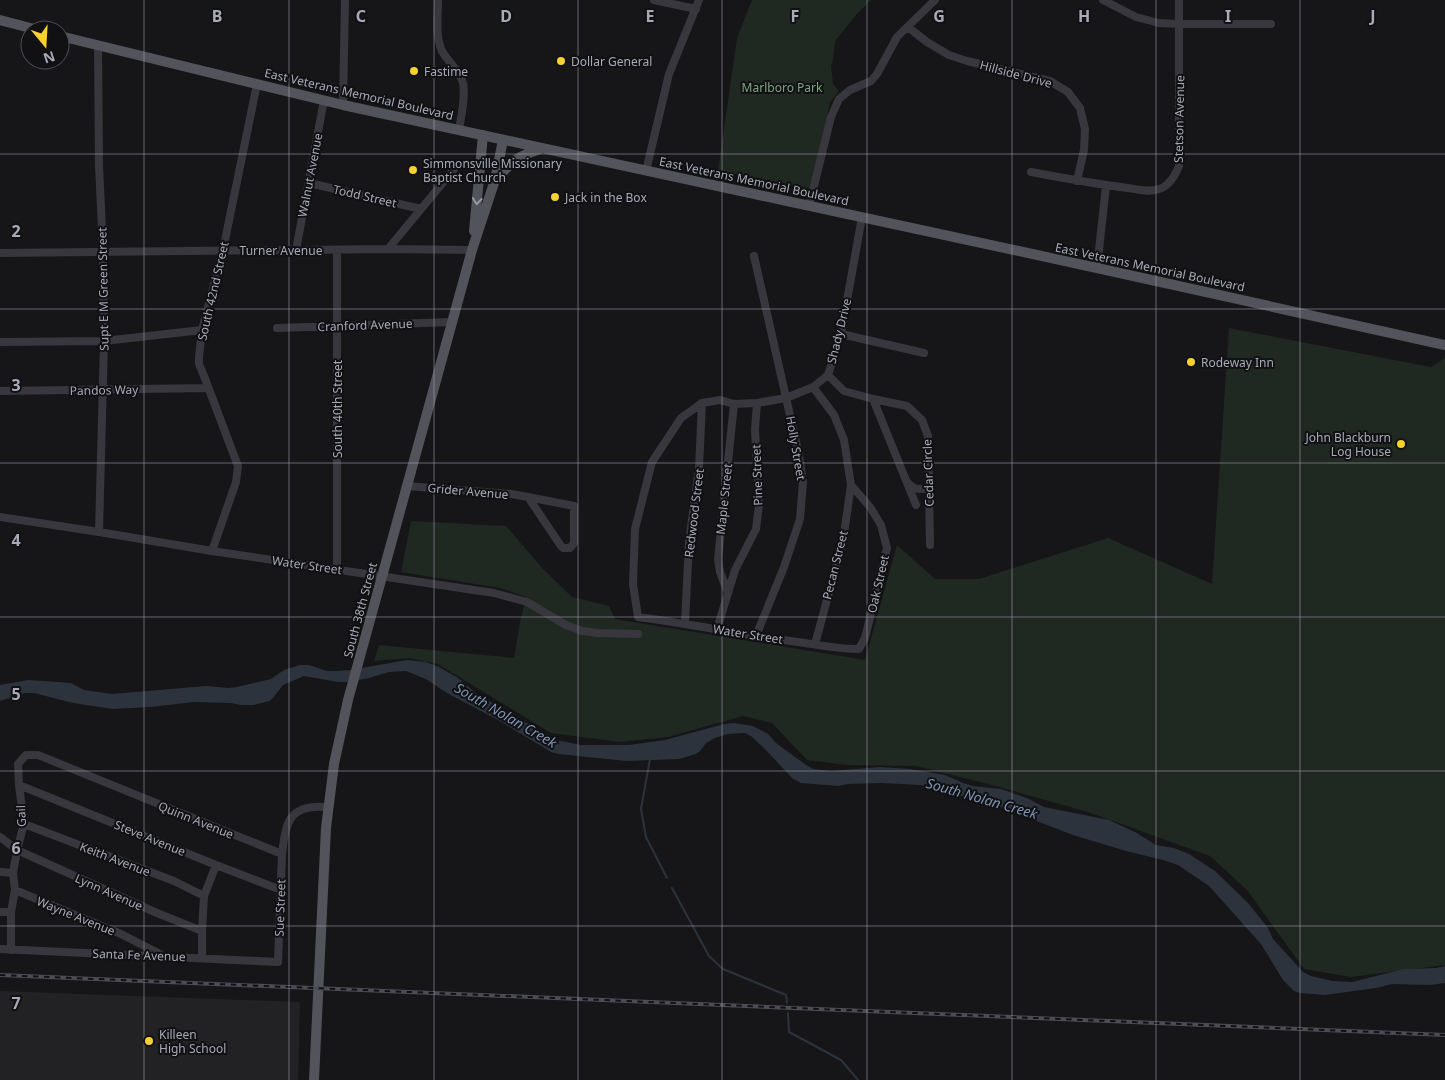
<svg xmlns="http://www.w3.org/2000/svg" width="1445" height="1080" font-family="'Noto Sans',sans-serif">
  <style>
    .built { fill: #222225 }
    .green { fill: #202822 }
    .water { fill: #2c333c }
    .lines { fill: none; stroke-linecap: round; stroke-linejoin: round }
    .stream { stroke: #2c333c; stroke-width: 2 }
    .minor { stroke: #37373d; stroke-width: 8 }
    .major { stroke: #53535c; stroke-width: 10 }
    .rail-casing { stroke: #4c4d54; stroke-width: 4 }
    .rail { stroke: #111113; stroke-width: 2; stroke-dasharray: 5.5; stroke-linecap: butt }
    .oneway { stroke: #9799a6 }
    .grid { fill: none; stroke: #a8aab8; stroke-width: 1; stroke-opacity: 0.55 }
    .poi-dot { fill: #f7d130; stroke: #111113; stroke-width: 2 }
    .labels { text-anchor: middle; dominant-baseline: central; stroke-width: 4; stroke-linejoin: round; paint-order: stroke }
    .poi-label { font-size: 12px; fill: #a8aab8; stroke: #111113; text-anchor: start }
    .street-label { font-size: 12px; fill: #a8aab8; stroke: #111113 }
    .park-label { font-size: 12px; fill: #7ea486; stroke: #111113 }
    .water-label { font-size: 14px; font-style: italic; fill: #7e93b4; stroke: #111113 }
    .grid-label { font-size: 16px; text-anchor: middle; font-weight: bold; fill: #a8aab8; stroke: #111113; stroke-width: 4; stroke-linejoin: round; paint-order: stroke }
  </style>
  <rect width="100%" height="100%" fill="#161618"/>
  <!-- built -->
  <path class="built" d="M 0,991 L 300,1002 L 298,1080 L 0,1080 Z"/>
  <!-- green -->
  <path class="green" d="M 752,0 L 871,0 L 856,15 L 835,41 L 833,59 L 831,66 L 833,84 L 839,91 L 830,102 L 813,189 L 718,171 L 737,38 Z
    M 1229,328 L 1431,367 L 1445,358 L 1445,965 L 1351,977 L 1304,969 L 1247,890 L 1210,856 L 1088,812 L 992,785 L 916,766 L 846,765 L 807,760 L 772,723 L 743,716 L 668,737 L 620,742 L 551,733 L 438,664 L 409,658 L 374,661 L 379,645 L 514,658 L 520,622 L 526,597 L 500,588 L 401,572 L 411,521 L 506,526 L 543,569 L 572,597 L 609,606 L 615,619 L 865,660 L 897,545 L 935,579 L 979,579 L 1108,538 L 1212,584 Z"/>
  <!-- water -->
  <path class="water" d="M 407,660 L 426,662 L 439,667 L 458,678 L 477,694 L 556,740 L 581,745 L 629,745 L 665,740 L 724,724 L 734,723 L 753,726 L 768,734 L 776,743 L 806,765 L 813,769 L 831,771 L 880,767 L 910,769 L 945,775 L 963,783 L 973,786 L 1001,789 L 1029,799 L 1044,807 L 1109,820 L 1135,832 L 1156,845 L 1174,848 L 1189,854 L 1215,871 L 1248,903 L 1268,928 L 1273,939 L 1303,972 L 1311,976 L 1332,981 L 1352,982 L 1404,969 L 1436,968 L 1445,966 L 1445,983 L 1430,985 L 1392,984 L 1376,988 L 1325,995 L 1300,993 L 1294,991 L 1283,980 L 1261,944 L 1209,886 L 1178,865 L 1163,860 L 1126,851 L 1073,835 L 998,806 L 921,785 L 881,783 L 847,784 L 839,786 L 801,783 L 792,778 L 765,749 L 751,736 L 745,733 L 728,734 L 715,738 L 706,743 L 700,751 L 696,754 L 679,759 L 626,761 L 559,754 L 551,752 L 498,720 L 447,693 L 426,679 L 406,671 L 389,672 L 369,678 L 348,682 L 338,682 L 304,676 L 283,685 L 273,698 L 269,701 L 254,705 L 241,705 L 231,703 L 194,702 L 150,707 L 113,709 L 73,703 L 34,693 L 25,693 L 0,701 L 0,685 L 28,680 L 71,683 L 84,690 L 112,694 L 206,686 L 228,688 L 237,687 L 271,679 L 284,670 L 300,665 L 309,665 L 327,671 L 336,671 L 350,670 Z"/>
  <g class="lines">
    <!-- stream -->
    <path class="stream" d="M 650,759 L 641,809 L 646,837 L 667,878
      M 672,888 L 709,956 L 723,969 L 786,995 L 787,1003
      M 788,1013 L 789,1032 L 841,1060 L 858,1080"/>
    <!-- minor -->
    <path class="minor" d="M 438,0 C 438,16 435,36 442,51 C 448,62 460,70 463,83 C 466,96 461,117 459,130
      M 654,0 L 696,9
      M 1103,0 L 1136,17 L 1159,23 L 1179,24 L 1271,24
      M 908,27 L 927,42 L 949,55 L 967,61 L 1050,81 L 1068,92 L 1080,108 L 1085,129 L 1084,150 L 1077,181
      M 98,45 L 99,165 L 103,251 L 104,341 L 99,532
      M 343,105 L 345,0
      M 646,171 L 669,74 L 699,0
      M 1031,172 C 1063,178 1095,184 1128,188 C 1137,189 1149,193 1159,189 C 1169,186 1175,176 1179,166 L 1179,0
      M 309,183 L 421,209
      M 809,206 L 831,117 L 839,99 L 850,90 L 871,81 L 877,74 L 897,37 L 935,0
      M 388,249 L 455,168
      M 296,250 L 324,100
      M 0,253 L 388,249 L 472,250
      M 754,256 L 799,455 L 803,482 L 800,519 L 784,567 L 756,636
      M 1097,268 L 1106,186
      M 277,328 L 452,322
      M 841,334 L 924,353
      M 0,342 L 104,341 L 202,330
      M 828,375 L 844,391 L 873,399 L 907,406 L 922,420 L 928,436 L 930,545
      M 813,387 L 834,415 L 844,440 L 851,485 L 870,507 L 881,525 L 887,548 L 865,638 L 859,649 C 839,649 819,645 798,642 C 744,635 691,624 638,617 L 633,584 L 635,529 L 652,462 L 681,418 L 702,403 L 720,400 L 734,404 L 757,403 L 786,398 L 813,387 L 828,375 L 841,334 L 862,217
      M 0,391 L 208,388
      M 873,399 L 916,505
      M 908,483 C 916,491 919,489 929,488
      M 407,486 L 511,494 L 528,497
      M 528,497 L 574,506 L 574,543 L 570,548 L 563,548 L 561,546 Z
      M 0,517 L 99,532 L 212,551 L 494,593 L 527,602 L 566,625 L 582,631 L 599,633 L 638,634
      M 212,551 L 236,482 L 238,466 L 204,376 L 199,364 L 199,357 L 202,330 L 223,250 L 257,84
      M 337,569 L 337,250
      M 728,593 L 720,572 L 718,559 L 734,404
      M 685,623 L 689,542 L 699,468 L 702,403
      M 717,629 L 735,570 L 756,529 L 759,505 L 755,429 L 757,403
      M 815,644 L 843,541 L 851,485
      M 19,785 L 216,865 L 281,890
      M 24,824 L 174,881 L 204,896
      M 0,837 L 17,850 L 157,913 L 202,931
      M 0,872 L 13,873
      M 15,890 L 121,934 L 160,954
      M 0,912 L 11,912
      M 0,949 L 278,962 L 282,854
      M 11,950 L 11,912 L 15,890 L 13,873 L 17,850 L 24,824 L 19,785 L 18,764 L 26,755 L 38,755 L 282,854 C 286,821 289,804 327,807
      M 202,958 L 202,931 L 204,896 L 216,865"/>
    <!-- major -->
    <path class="major" d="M 0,20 L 38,30
      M 60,36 L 343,105 L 1097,268 L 1445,345
      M 496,179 C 513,161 516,157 540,149
      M 474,231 L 483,135
      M 314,1080 L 326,828 L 334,764 L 348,700 L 472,250 L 495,180 L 503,140"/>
    <defs>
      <path id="rail" d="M 0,975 L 1445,1035"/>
    </defs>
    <!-- rail casing -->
    <use href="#rail" class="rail-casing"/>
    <!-- rail -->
    <use href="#rail" class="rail"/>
  </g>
  <!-- one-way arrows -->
  <defs><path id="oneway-chevron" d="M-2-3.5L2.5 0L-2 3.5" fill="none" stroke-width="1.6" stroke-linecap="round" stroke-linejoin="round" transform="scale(1.25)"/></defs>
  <use class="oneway" href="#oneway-chevron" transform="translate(477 201) rotate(96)"/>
  <!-- grid -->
  <path class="grid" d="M 144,0 L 144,1080M 289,0 L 289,1080M 434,0 L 434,1080M 578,0 L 578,1080M 722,0 L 722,1080M 867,0 L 867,1080M 1012,0 L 1012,1080M 1156,0 L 1156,1080M 1300,0 L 1300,1080M 0,154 L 1445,154M 0,309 L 1445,309M 0,463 L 1445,463M 0,617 L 1445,617M 0,771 L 1445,771M 0,926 L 1445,926"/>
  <!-- markers -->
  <g class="poi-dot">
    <circle cx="561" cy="61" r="5"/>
    <circle cx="414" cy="71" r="5"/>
    <circle cx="413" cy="170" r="5"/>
    <circle cx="555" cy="197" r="5"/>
    <circle cx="1191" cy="362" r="5"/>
    <circle cx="1401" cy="444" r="5"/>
    <circle cx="149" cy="1041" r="5"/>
  </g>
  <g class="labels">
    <!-- poi labels -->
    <g class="poi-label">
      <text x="571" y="61">Dollar General</text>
      <text x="424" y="71">Fastime</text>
      <text x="423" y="163">Simmonsville Missionary<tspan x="423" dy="14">Baptist Church</tspan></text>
      <text x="565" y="197">Jack in the Box</text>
      <text x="1201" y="362">Rodeway Inn</text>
      <text x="1391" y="437" text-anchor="end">John Blackburn<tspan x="1391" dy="14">Log House</tspan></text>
      <text x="159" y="1034">Killeen<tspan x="159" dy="14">High School</tspan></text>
    </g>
    <!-- street labels -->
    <g class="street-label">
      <text transform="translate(1016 74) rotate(15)">Hillside Drive</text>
      <text transform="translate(359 94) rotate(13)">East Veterans Memorial Boulevard</text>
      <text transform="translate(1179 119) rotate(-89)">Stetson Avenue</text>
      <text transform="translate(310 175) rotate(-79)">Walnut Avenue</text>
      <text transform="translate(754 181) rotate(12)">East Veterans Memorial Boulevard</text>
      <text transform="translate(365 196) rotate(13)">Todd Street</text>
      <text x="281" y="250">Turner Avenue</text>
      <text transform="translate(1150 267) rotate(12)">East Veterans Memorial Boulevard</text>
      <text transform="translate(103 289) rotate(-91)">Supt E M Green Street</text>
      <text transform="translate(213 291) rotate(-77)">South 42nd Street</text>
      <text transform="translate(365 325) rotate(-2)">Cranford Avenue</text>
      <text transform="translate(839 331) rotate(-76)">Shady Drive</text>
      <text transform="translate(104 390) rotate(-1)">Pandos Way</text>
      <text transform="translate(337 409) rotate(-90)">South 40th Street</text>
      <text transform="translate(796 448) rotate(80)">Holly Street</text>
      <text transform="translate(928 473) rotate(-92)">Cedar Circle</text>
      <text transform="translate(757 475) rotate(-92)">Pine Street</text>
      <text transform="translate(468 491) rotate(5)">Grider Avenue</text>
      <text transform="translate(724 499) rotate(-84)">Maple Street</text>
      <text transform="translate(694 513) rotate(-83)">Redwood Street</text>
      <text transform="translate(307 565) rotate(8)">Water Street</text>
      <text transform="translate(835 565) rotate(-76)">Pecan Street</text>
      <text transform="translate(878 584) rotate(-77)">Oak Street</text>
      <text transform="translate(360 610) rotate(-75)">South 38th Street</text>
      <text transform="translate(748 634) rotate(9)">Water Street</text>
      <text transform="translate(21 816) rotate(-92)">Gail</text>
      <text transform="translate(196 820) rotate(22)">Quinn Avenue</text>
      <text transform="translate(150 838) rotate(22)">Steve Avenue</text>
      <text transform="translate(115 859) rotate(21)">Keith Avenue</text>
      <text transform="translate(109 892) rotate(24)">Lynn Avenue</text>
      <text transform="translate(280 908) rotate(-88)">Sue Street</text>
      <text transform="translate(76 916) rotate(22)">Wayne Avenue</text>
      <text transform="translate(139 955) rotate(2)">Santa Fe Avenue</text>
    </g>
    <!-- park labels -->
    <g class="park-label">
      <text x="782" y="87">Marlboro Park</text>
    </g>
    <!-- water labels -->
    <g class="water-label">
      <text transform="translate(506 715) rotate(30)">South Nolan Creek</text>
      <text transform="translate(982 798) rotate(16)">South Nolan Creek</text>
    </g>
  </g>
  <g class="grid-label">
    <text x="217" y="22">B</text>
    <text x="361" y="22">C</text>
    <text x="506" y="22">D</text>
    <text x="650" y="22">E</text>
    <text x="795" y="22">F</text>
    <text x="939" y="22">G</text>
    <text x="1084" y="22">H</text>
    <text x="1228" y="22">I</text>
    <text x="1373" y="22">J</text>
    <text x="16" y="237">2</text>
    <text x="16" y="391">3</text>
    <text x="16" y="546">4</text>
    <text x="16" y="700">5</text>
    <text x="16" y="854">6</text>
    <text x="16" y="1009">7</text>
  </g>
  <!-- north arrow -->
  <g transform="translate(45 45) rotate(162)"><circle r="24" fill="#111113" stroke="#4d4e55"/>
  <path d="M0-4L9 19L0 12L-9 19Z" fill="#f7d130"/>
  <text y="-8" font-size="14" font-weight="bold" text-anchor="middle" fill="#a8aab8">N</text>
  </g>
</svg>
